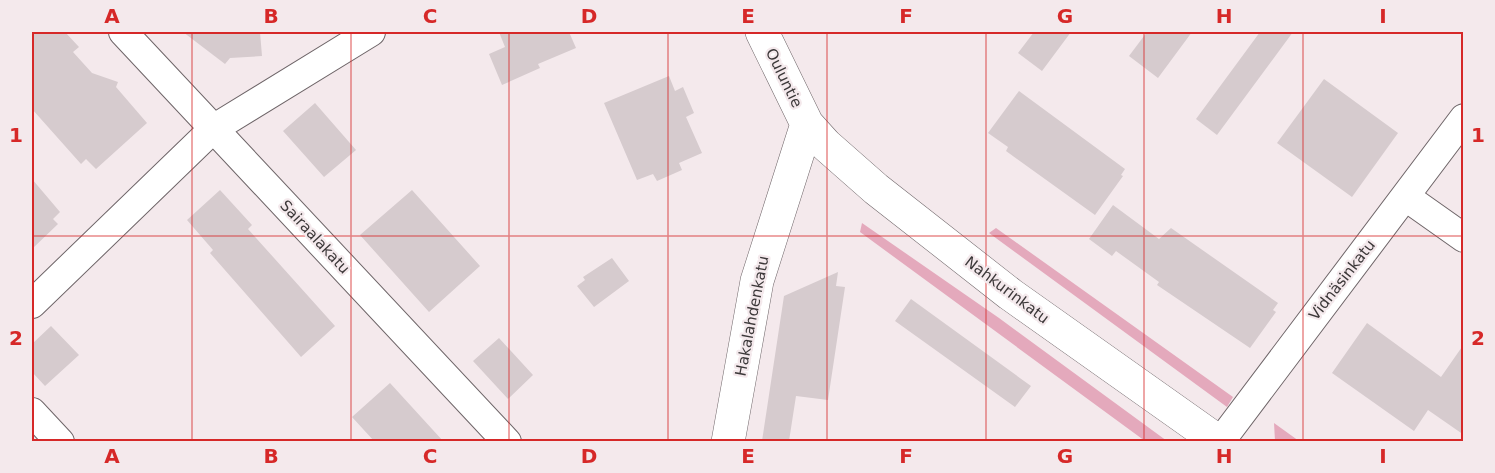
<svg xmlns="http://www.w3.org/2000/svg" width="1495" height="473" font-family="'DejaVu Sans',sans-serif">
  <style>
    .green { fill: #e4a9bc }
    .building { fill: #d6cbce }
    .lines { fill: none; stroke-linecap: round; stroke-linejoin: round }
    .street-casing { stroke: #6e6568; stroke-width: 30 }
    .secondary-casing { stroke: #6e6568; stroke-width: 34 }
    .street { stroke: #fff; stroke-width: 28 }
    .secondary { stroke: #fff; stroke-width: 33 }
    .grid { fill: none; stroke: #d62828; stroke-width: 1.5; stroke-opacity: 0.55 }
    .labels { text-anchor: middle; dominant-baseline: central; stroke-width: 4.5; stroke-linejoin: round; paint-order: stroke }
    .street-label { font-size: 15px; fill: #3c3839; stroke: #f4e9ec }
    .neatline { fill: none; stroke: #d62828; stroke-width: 2 }
    .grid-label { font-size: 20px; text-anchor: middle; font-weight: bold; fill: #d62828 }
  </style>
  <rect width="100%" height="100%" fill="#f4e9ec"/>
  <!-- green -->
  <path class="green" d="M 862,223 L 999,318 L 1167,441 L 1145,441 L 860,232 Z
    M 996,228 L 1233,397 L 1227,407 L 989,233 Z
    M 1274,423 L 1299,441 L 1275,441 Z"/>
  <!-- building -->
  <path class="building" d="M 32,32 L 65,32 L 79,47 L 73,52 L 92,73 L 118,82 L 116,87 L 147,123 L 96,169 L 86,159 L 81,164 L 32,109 Z
    M 183,32 L 260,32 L 262,56 L 230,58 L 225,64 Z
    M 499,32 L 569,32 L 576,48 L 538,64 L 540,68 L 502,85 L 489,54 L 505,47 Z
    M 1034,32 L 1071,32 L 1042,71 L 1018,53 Z
    M 1147,32 L 1192,32 L 1158,78 L 1129,56 Z
    M 1260,32 L 1293,32 L 1217,135 L 1196,119 Z
    M 669,76 L 675,91 L 683,87 L 694,113 L 686,117 L 702,153 L 679,163 L 682,170 L 657,181 L 653,174 L 637,180 L 604,103 Z
    M 1324,79 L 1398,133 L 1352,197 L 1277,143 Z
    M 1019,91 L 1125,169 L 1121,175 L 1123,176 L 1095,215 L 1006,151 L 1008,147 L 988,133 Z
    M 315,103 L 356,150 L 324,177 L 283,131 Z
    M 32,179 L 60,212 L 53,219 L 58,224 L 32,249 Z
    M 220,190 L 252,225 L 248,229 L 335,326 L 301,357 L 210,253 L 213,250 L 187,220 Z
    M 412,190 L 480,266 L 429,312 L 360,235 Z
    M 1113,205 L 1159,239 L 1171,228 L 1278,303 L 1273,310 L 1276,312 L 1250,348 L 1157,285 L 1159,282 L 1116,251 L 1112,256 L 1089,239 Z
    M 612,258 L 629,281 L 594,307 L 577,286 L 585,280 L 583,277 Z
    M 838,272 L 836,286 L 845,287 L 828,400 L 796,396 L 789,441 L 762,441 L 784,296 Z
    M 911,299 L 1031,386 L 1015,407 L 895,321 Z
    M 1367,323 L 1441,377 L 1464,344 L 1464,435 L 1428,410 L 1414,431 L 1332,373 Z
    M 51,326 L 79,355 L 45,386 L 32,372 L 32,344 Z
    M 499,338 L 533,375 L 508,399 L 473,361 Z
    M 390,383 L 443,441 L 374,441 L 352,417 Z"/>
  <g class="lines">
    <defs>
      <path id="street" d="M 123,32 L 507,442
        M 1406,197 L 1464,238
        M 32,304 L 213,129 L 371,32
        M 32,412 L 60,442
        M 1220,442 L 1464,118"/>
      <path id="secondary" d="M 762,32 L 807,124 L 826,145 L 876,189 L 1010,294 L 1219,442
        M 728,442 L 757,281 L 807,124"/>
    </defs>
    <!-- street casing -->
    <use href="#street" class="street-casing"/>
    <!-- secondary casing -->
    <use href="#secondary" class="secondary-casing"/>
    <!-- street -->
    <use href="#street" class="street"/>
    <!-- secondary -->
    <use href="#secondary" class="secondary"/>
  </g>
  <!-- grid -->
  <path class="grid" d="M 192,32 L 192,442M 351,32 L 351,442M 509,32 L 509,442M 668,32 L 668,442M 827,32 L 827,442M 986,32 L 986,442M 1144,32 L 1144,442M 1303,32 L 1303,442M 32,236 L 1464,236"/>
  <g class="labels">
    <!-- street labels -->
    <g class="street-label">
      <text transform="translate(784 78) rotate(64)">Ouluntie</text>
      <text transform="translate(315 237) rotate(47)">Sairaalakatu</text>
      <text transform="translate(1342 280) rotate(-52)">Vidnäsinkatu</text>
      <text transform="translate(1007 290) rotate(37)">Nahkurinkatu</text>
      <text transform="translate(752 316) rotate(-79)">Hakalahdenkatu</text>
    </g>
  </g>
  <!-- border -->
  <rect width="1495" height="473" fill="none" stroke="#f4e9ec" stroke-width="66"/>
  <rect x="33" y="33" width="1429" height="407" class="neatline"/>
  <g class="grid-label">
    <text x="112" y="23">A</text>
    <text x="271" y="23">B</text>
    <text x="430" y="23">C</text>
    <text x="589" y="23">D</text>
    <text x="748" y="23">E</text>
    <text x="906" y="23">F</text>
    <text x="1065" y="23">G</text>
    <text x="1224" y="23">H</text>
    <text x="1383" y="23">I</text>
    <text x="16" y="142">1</text>
    <text x="1478" y="142">1</text>
    <text x="16" y="345">2</text>
    <text x="1478" y="345">2</text>
    <text x="112" y="463">A</text>
    <text x="271" y="463">B</text>
    <text x="430" y="463">C</text>
    <text x="589" y="463">D</text>
    <text x="748" y="463">E</text>
    <text x="906" y="463">F</text>
    <text x="1065" y="463">G</text>
    <text x="1224" y="463">H</text>
    <text x="1383" y="463">I</text>
  </g>
</svg>
